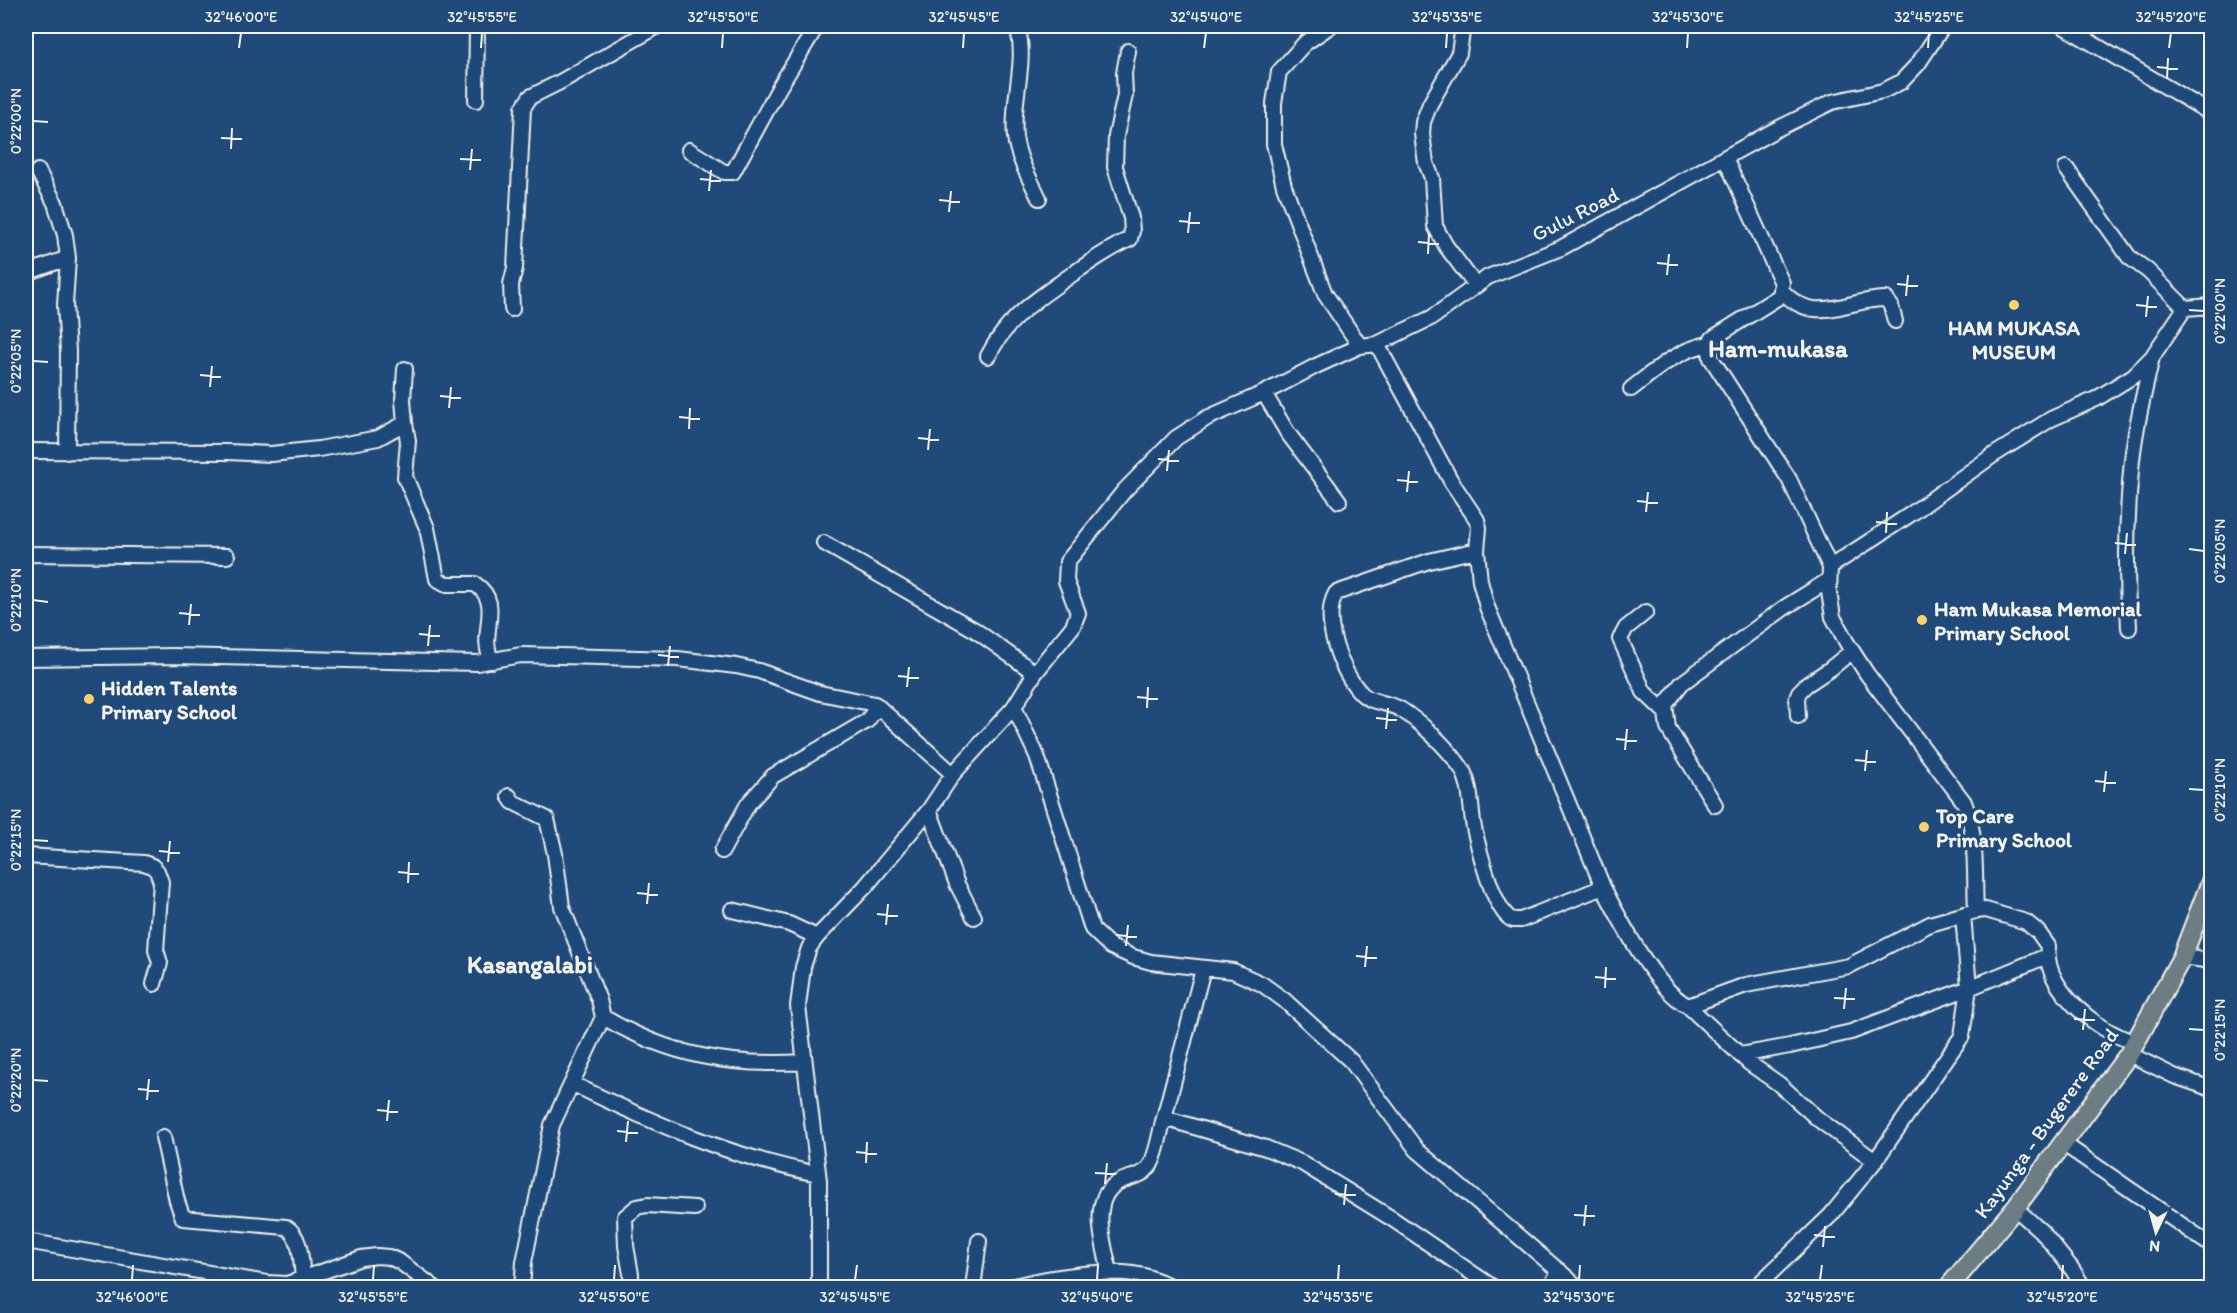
<svg xmlns="http://www.w3.org/2000/svg" width="2237" height="1313" font-family="Itim,sans-serif">
  <style>
    .lines { fill: none; stroke-linecap: round; stroke-linejoin: round }
    .minor-casing { stroke: #f4f1e8; stroke-width: 18 }
    .major-casing { stroke: #f4f1e8; stroke-width: 22 }
    .minor { stroke: #1f4a7a; stroke-width: 14 }
    .major { stroke: #6d7d84; stroke-width: 18 }
    .ticks { fill: none; stroke: #f4f1e8; stroke-width: 2 }
    .poi-dot { fill: #ffd166; stroke: #1f4a7a; stroke-width: 2 }
    .labels { text-anchor: middle; dominant-baseline: central; stroke-width: 6; stroke-linejoin: round; paint-order: stroke }
    .street-label { font-size: 21px; fill: #f4f1e8; stroke: #1f4a7a }
    .poi-label { font-size: 21px; font-weight: bold; fill: #f4f1e8; stroke: #1f4a7a; text-anchor: start }
    .quarter-label { font-size: 24px; font-weight: bold; fill: #f4f1e8; stroke: #1f4a7a }
    .neatline { fill: none; stroke: #f4f1e8; stroke-width: 2 }
    .ticks-label { font-size: 15px; text-anchor: middle; fill: #f4f1e8 }
  </style>
  <rect width="100%" height="100%" fill="#1f4a7a"/>
  <filter id="ink" filterUnits="userSpaceOnUse"><feTurbulence type="fractalNoise" baseFrequency=".0167" numOctaves="2"/><feDisplacementMap in="SourceGraphic" scale="12" xChannelSelector="R" yChannelSelector="G"/><feConvolveMatrix kernelMatrix="1 2 1 2 8 2 1 2 1" color-interpolation-filters="sRGB"/></filter>
  <g filter="url(#ink)">
    <g class="lines">
      <defs>
        <path id="minor" d="M 1017,26 C 1028,62 1011,100 1015,137 C 1018,159 1030,179 1039,198
          M 1330,26 L 1304,44 L 1279,72 L 1274,103 L 1274,144 L 1284,186 L 1325,294 L 1360,346
          M 1463,26 L 1459,53 L 1430,104 L 1423,122 L 1422,134 L 1426,163 L 1432,178 L 1435,226 L 1446,246 L 1476,286
          M 2063,26 L 2212,114
          M 476,100 L 477,26
          M 689,150 L 724,172 L 733,172 L 780,86 L 813,32
          M 1725,158 L 1782,283 L 1780,296 L 1713,338 L 1709,344 L 1711,358 L 1789,479 L 1830,567 L 1829,592 L 1833,617 L 1847,643 L 1867,674 L 1964,802 C 1978,837 1974,874 1976,911
          M 2066,168 L 2129,257 L 2148,271 L 2185,308
          M 38,171 L 55,203 L 65,235 L 68,258 L 65,305 L 68,351 L 67,452
          M 26,273 L 68,258
          M 1782,291 C 1815,327 1846,299 1886,299 L 1891,306 L 1895,321
          M 512,309 L 511,284 L 515,268 L 523,108 L 530,97 L 560,82 L 658,26
          M 1377,344 L 1451,481 L 1477,520 L 1479,528 L 1477,550 L 1480,581 L 1487,607 L 1603,887 C 1620,920 1655,989 1688,1006 L 1749,1063 L 1779,1084 L 1818,1119 L 1875,1161
          M 988,356 C 1010,314 1038,299 1074,273 C 1092,261 1110,248 1130,239 L 1132,231 L 1131,218 L 1115,167 L 1116,136 L 1125,95 L 1124,73 L 1128,51
          M 1631,389 C 1655,370 1679,349 1709,344
          M 1264,393 L 1287,432 L 1339,501
          M 405,423 L 408,441 L 405,477 L 427,528 L 437,579 L 446,584 L 475,584 C 505,604 477,633 492,661
          M 26,451 L 228,452 L 271,454 L 319,449 L 378,438 L 405,423 L 403,400 L 405,369
          M 824,543 L 975,630 L 1035,673
          M 1477,550 L 1429,561 L 1336,593 C 1321,619 1341,674 1362,694 C 1371,703 1388,702 1400,709 C 1422,723 1445,745 1460,766 C 1472,783 1470,807 1474,828 C 1479,850 1492,902 1508,917 C 1512,921 1516,920 1521,920 L 1603,887
          M 26,554 L 227,556
          M 1830,567 L 1911,514 L 1992,456 L 2051,419 L 2096,399 L 2133,376 L 2152,357 L 2185,308 L 2212,306
          M 1646,612 L 1626,628 L 1620,639 L 1644,692 L 1666,713
          M 2129,628 C 2126,576 2126,523 2131,471 C 2134,432 2144,394 2152,357
          M 26,658 L 173,656 L 477,663 L 521,655 L 678,659 L 736,666 L 759,671 L 820,693 L 875,704 L 953,774
          M 1014,707 L 1037,756 L 1092,929 L 1111,947 L 1133,957 L 1151,962 L 1233,971 L 1262,984 L 1284,1000 L 1351,1061 L 1417,1150 L 1579,1288
          M 1798,716 L 1797,698 L 1799,692 L 1806,685 L 1830,669 L 1852,651
          M 509,796 L 513,802 L 547,819 L 555,854 L 562,907 L 599,1000 L 603,1017 L 552,1125 L 524,1262 L 522,1288
          M 1715,805 L 1668,728 L 1665,705 L 1682,683 L 1784,608 L 1829,580
          M 929,810 L 957,884 L 974,917
          M 722,851 L 748,804 L 773,776 L 867,721 L 878,706
          M 26,856 L 144,863 L 152,866 L 157,871 L 161,882 L 156,950 L 160,963 L 154,984
          M 732,910 L 789,924 L 817,937
          M 2182,957 L 2212,961
          M 1203,969 L 1164,1118 L 1266,1148 L 1302,1163 L 1394,1220 L 1494,1288
          M 1688,1006 L 1746,985 L 1849,966 L 1930,924 L 1976,911 L 1986,910 L 2026,922 L 2038,932 L 2048,946 C 2043,989 2097,1031 2134,1042
          M 603,1017 C 668,1055 729,1067 804,1062
          M 2129,1054 L 2174,1076 L 2212,1089
          M 1740,1055 L 1790,1046 L 1851,1032 L 1969,988 L 2047,956
          M 573,1084 C 653,1123 730,1157 818,1174
          M 163,1137 L 177,1201 L 183,1218 L 286,1227 C 302,1236 301,1262 303,1279
          M 2064,1144 L 2212,1246
          M 2015,1208 L 2043,1233 L 2072,1269 L 2084,1288
          M 26,1241 L 267,1283 L 287,1284 L 361,1258 L 377,1256 L 389,1257 L 400,1262 L 435,1288
          M 1110,1273 C 1105,1247 1088,1201 1117,1183 C 1128,1176 1141,1178 1149,1167 C 1157,1156 1160,1131 1164,1118
          M 631,1288 L 631,1274 L 626,1246 L 625,1217 L 637,1207 L 647,1205 L 695,1208
          M 819,1288 L 819,1180 L 798,1006 L 803,967 L 809,948 L 817,937 L 865,887 L 929,810 L 953,774 L 1014,707 L 1035,673 L 1073,626 L 1078,613 L 1066,581 L 1067,562 L 1124,491 L 1176,438 L 1207,418 L 1264,393 L 1316,366 L 1360,346 L 1377,344 L 1433,317 L 1488,277 L 1561,248 L 1775,130 L 1832,102 L 1883,91 L 1901,82 L 1918,64 L 1943,26
          M 975,1288 L 974,1280 L 979,1241
          M 1007,1288 C 1042,1278 1104,1268 1139,1275 C 1151,1277 1163,1283 1175,1288
          M 1549,1288 L 1560,1271
          M 1755,1288 L 1831,1215 L 1875,1161 L 1962,1036 L 1969,988 L 1963,915"/>
        <path id="major" d="M 1948,1288 L 2015,1208 L 2129,1054 L 2182,957 L 2212,879"/>
      </defs>
      <!-- minor casing -->
      <use href="#minor" class="minor-casing"/>
      <!-- major casing -->
      <use href="#major" class="major-casing"/>
      <!-- minor -->
      <use href="#minor" class="minor"/>
      <!-- major -->
      <use href="#major" class="major"/>
    </g>
  </g>
  <!-- ticks -->
  <path class="ticks" d="M 239,48 L 241,33M 481,48 L 482,33M 722,48 L 723,33M 963,48 L 964,33M 1204,48 L 1206,33M 1446,48 L 1447,33M 1687,48 L 1688,33M 1928,48 L 1929,33M 2169,48 L 2171,33M 2157,67 L 2178,69M 2167,79 L 2168,58M 33,121 L 48,122M 221,138 L 242,139M 231,149 L 232,128M 460,159 L 481,160M 470,170 L 472,149M 700,179 L 721,181M 709,191 L 711,170M 939,200 L 960,202M 949,212 L 951,191M 1179,221 L 1200,223M 1188,233 L 1190,212M 1418,242 L 1439,244M 1428,254 L 1429,233M 1657,263 L 1678,265M 1667,275 L 1669,254M 1897,284 L 1918,286M 1906,296 L 1908,275M 2136,305 L 2157,307M 2189,310 L 2204,311M 2146,317 L 2148,296M 33,361 L 48,362M 200,375 L 221,377M 210,387 L 212,366M 440,396 L 461,398M 449,408 L 451,387M 679,417 L 700,419M 689,429 L 690,408M 918,438 L 939,440M 928,450 L 930,429M 1158,459 L 1179,461M 1167,471 L 1169,450M 1397,480 L 1418,482M 1407,492 L 1409,471M 1637,501 L 1658,503M 1646,512 L 1648,492M 1876,522 L 1897,524M 1886,533 L 1887,512M 2115,543 L 2136,545M 2189,549 L 2204,551M 2125,554 L 2127,533M 33,600 L 48,602M 179,613 L 200,615M 189,625 L 191,604M 419,634 L 440,636M 428,646 L 430,625M 658,655 L 679,657M 668,666 L 670,646M 898,676 L 919,678M 907,687 L 909,667M 1137,697 L 1158,699M 1147,708 L 1148,687M 1376,718 L 1397,720M 1386,729 L 1388,708M 1616,739 L 1637,741M 1625,750 L 1627,729M 1855,760 L 1876,762M 1865,771 L 1867,750M 2095,781 L 2116,783M 2189,789 L 2204,790M 2104,792 L 2106,771M 33,840 L 48,841M 159,851 L 180,853M 168,862 L 170,841M 398,872 L 419,874M 408,883 L 409,862M 637,893 L 658,895M 647,904 L 649,883M 877,914 L 898,916M 886,925 L 888,904M 1116,935 L 1137,937M 1126,946 L 1128,925M 1356,956 L 1377,958M 1365,967 L 1367,946M 1595,977 L 1616,979M 1605,988 L 1606,967M 1834,998 L 1855,999M 1844,1009 L 1846,988M 2074,1019 L 2095,1020M 2189,1029 L 2204,1030M 2083,1030 L 2085,1009M 33,1080 L 48,1081M 138,1089 L 159,1091M 147,1100 L 149,1079M 377,1110 L 398,1112M 387,1121 L 389,1100M 617,1131 L 638,1133M 626,1142 L 628,1121M 856,1152 L 877,1154M 866,1163 L 867,1142M 1095,1173 L 1116,1174M 1105,1184 L 1107,1163M 1335,1194 L 1356,1195M 1344,1205 L 1346,1184M 1574,1215 L 1595,1216M 1584,1226 L 1586,1205M 1814,1235 L 1835,1237M 1823,1247 L 1825,1226M 132,1280 L 133,1265M 373,1280 L 374,1265M 614,1280 L 615,1265M 855,1280 L 857,1265M 1097,1280 L 1098,1265M 1338,1280 L 1339,1265M 1579,1280 L 1580,1265M 1820,1280 L 1822,1265M 2062,1280 L 2063,1265"/>
  <!-- markers -->
  <g class="poi-dot">
    <circle cx="2014" cy="305" r="6"/>
    <circle cx="1922" cy="620" r="6"/>
    <circle cx="89" cy="699" r="6"/>
    <circle cx="1924" cy="827" r="6"/>
  </g>
  <g class="labels">
    <!-- street labels -->
    <g class="street-label">
      <text transform="translate(1575 214) rotate(-27)">Gulu Road</text>
      <text transform="translate(2046 1123) rotate(-54)">Kayunga - Bugerere Road</text>
    </g>
    <!-- poi labels -->
    <g class="poi-label">
      <text x="2014" y="327" text-anchor="middle">HAM MUKASA<tspan x="2014" dy="24">MUSEUM</tspan></text>
      <text x="1934" y="608">Ham Mukasa Memorial<tspan x="1934" dy="24">Primary School</tspan></text>
      <text x="101" y="687">Hidden Talents<tspan x="101" dy="24">Primary School</tspan></text>
      <text x="1936" y="815">Top Care<tspan x="1936" dy="24">Primary School</tspan></text>
    </g>
    <!-- quarter labels -->
    <g class="quarter-label">
      <text x="1778" y="348">Ham-mukasa</text>
      <text x="530" y="964">Kasangalabi</text>
    </g>
  </g>
  <!-- margin -->
  <rect width="2237" height="1313" fill="none" stroke="#1f4a7a" stroke-width="66"/>
  <!-- north arrow -->
  <g transform="translate(2156 1232) rotate(185)" stroke="#1f4a7a" stroke-width="4.5" paint-order="stroke">
  <path d="M0-4.5L10 22L0 15L-10 22Z" fill="#f4f1e8"/>
  <text y="-9" font-size="16" font-weight="bold" text-anchor="middle" fill="#f4f1e8">N</text>
  </g>
  <rect x="33" y="33" width="2171" height="1247" class="neatline"/>
  <g class="ticks-label">
    <text x="241" y="22">32°46'00"E</text>
    <text x="482" y="22">32°45'55"E</text>
    <text x="723" y="22">32°45'50"E</text>
    <text x="964" y="22">32°45'45"E</text>
    <text x="1206" y="22">32°45'40"E</text>
    <text x="1447" y="22">32°45'35"E</text>
    <text x="1688" y="22">32°45'30"E</text>
    <text x="1929" y="22">32°45'25"E</text>
    <text x="2171" y="22">32°45'20"E</text>
    <text transform="translate(16 121) rotate(-90)" y="5">0°22'00"N</text>
    <text transform="translate(2220 311) rotate(-90)" y="5">0°22'00"N</text>
    <text transform="translate(16 361) rotate(-90)" y="5">0°22'05"N</text>
    <text transform="translate(2220 551) rotate(-90)" y="5">0°22'05"N</text>
    <text transform="translate(16 600) rotate(-90)" y="5">0°22'10"N</text>
    <text transform="translate(2220 790) rotate(-90)" y="5">0°22'10"N</text>
    <text transform="translate(16 840) rotate(-90)" y="5">0°22'15"N</text>
    <text transform="translate(2220 1030) rotate(-90)" y="5">0°22'15"N</text>
    <text transform="translate(16 1080) rotate(-90)" y="5">0°22'20"N</text>
    <text x="132" y="1302">32°46'00"E</text>
    <text x="373" y="1302">32°45'55"E</text>
    <text x="614" y="1302">32°45'50"E</text>
    <text x="855" y="1302">32°45'45"E</text>
    <text x="1097" y="1302">32°45'40"E</text>
    <text x="1338" y="1302">32°45'35"E</text>
    <text x="1579" y="1302">32°45'30"E</text>
    <text x="1820" y="1302">32°45'25"E</text>
    <text x="2062" y="1302">32°45'20"E</text>
  </g>
</svg>
